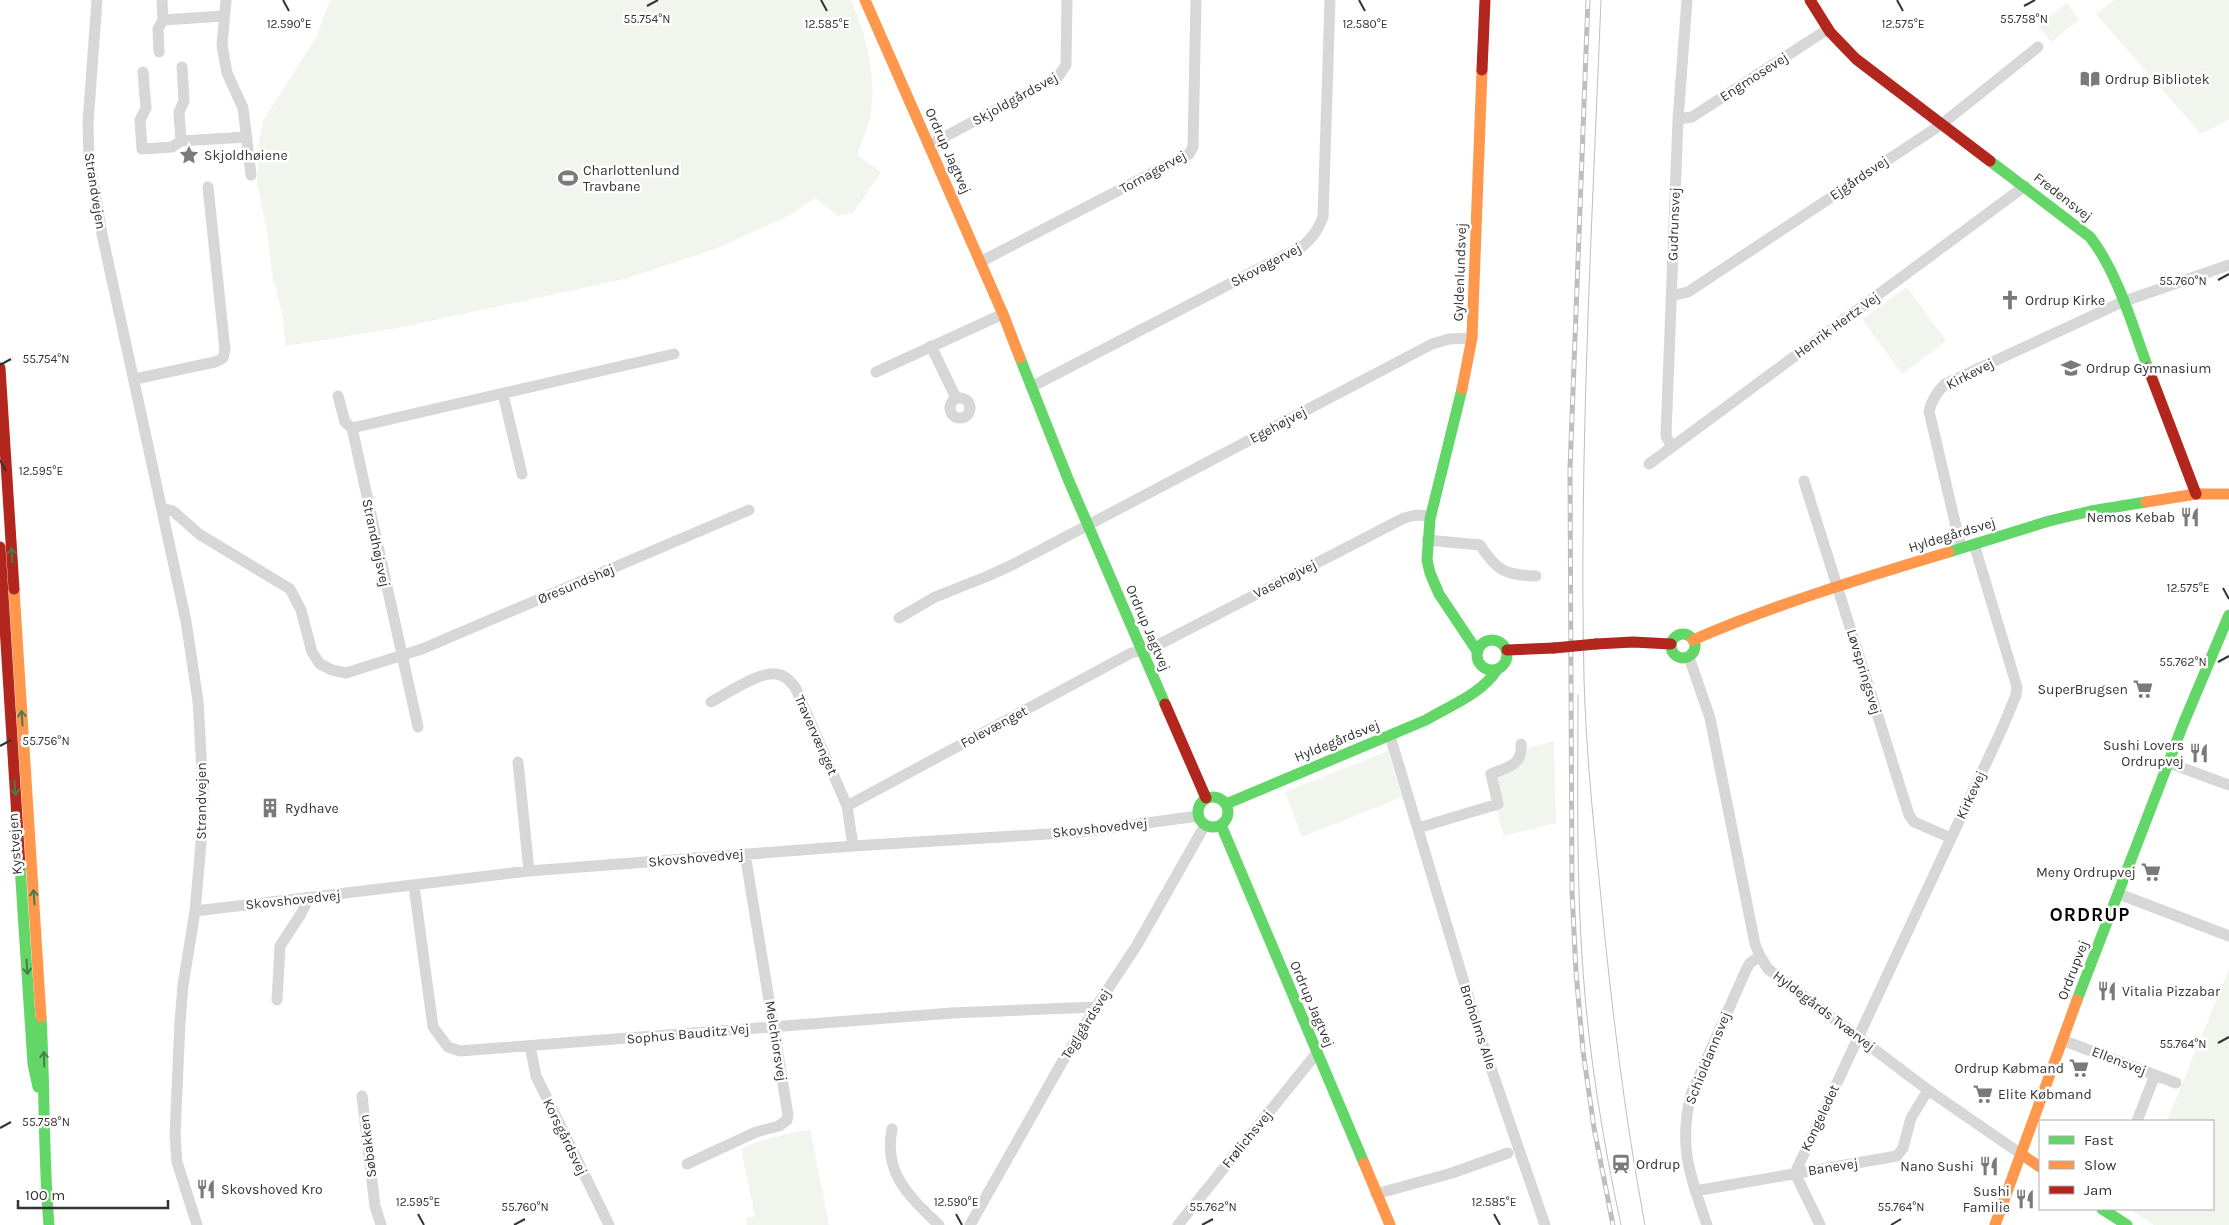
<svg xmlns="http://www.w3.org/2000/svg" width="2229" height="1225" font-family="Karla,sans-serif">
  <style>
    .green { fill: #f1f5ed }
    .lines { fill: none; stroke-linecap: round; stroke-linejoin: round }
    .street { stroke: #d7d7d7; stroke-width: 11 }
    .fast { stroke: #63d668; stroke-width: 11 }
    .slow { stroke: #ff974d; stroke-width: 11 }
    .jam { stroke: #b3261e; stroke-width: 11 }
    .tram { stroke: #bebebe; stroke-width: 1 }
    .rail-casing { stroke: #bebebe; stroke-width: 5 }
    .rail { stroke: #fff; stroke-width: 3; stroke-dasharray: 9; stroke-linecap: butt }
    .jam-bridge { stroke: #b3261e; stroke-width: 11 }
    .oneway { stroke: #497c4b }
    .ticks { fill: none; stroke: #333; stroke-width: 2 }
    .labels { text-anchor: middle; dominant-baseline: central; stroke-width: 5; stroke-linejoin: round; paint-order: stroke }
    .street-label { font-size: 14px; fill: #333; stroke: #fff }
    .poi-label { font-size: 14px; fill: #333; stroke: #fff; text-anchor: start }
    .district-label { font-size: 19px; font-weight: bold; letter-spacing: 1px; fill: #000; stroke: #fff }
    .ticks-label { font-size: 12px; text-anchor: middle; fill: #333; stroke: #fff; stroke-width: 5; stroke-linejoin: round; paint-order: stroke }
  </style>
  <rect width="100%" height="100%" fill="#fff"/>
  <!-- green -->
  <path class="green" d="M 330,0 L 851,0 C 866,35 878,80 870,118 C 867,130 861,143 857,155 L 881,172 L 853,213 L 838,216 L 815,198 L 792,214 L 715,249 L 624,279 L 398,328 L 286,346 L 282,312 L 272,275 L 267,231 L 257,183 L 259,139 L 263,121 L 317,36 Z
    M 2114,0 L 2229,0 L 2229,119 L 2201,134 L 2096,14 Z
    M 2067,3 L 2079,20 L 2051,42 L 2038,26 Z
    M 1907,287 L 1946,341 L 1902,374 L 1862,319 Z
    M 1554,741 L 1556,823 L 1504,836 L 1485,773 L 1516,762 L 1514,752 Z
    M 1388,751 L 1402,797 L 1302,837 L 1285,792 Z
    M 2229,969 L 2229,1225 L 2154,1225 L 2129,1209 L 2213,1209 L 2213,1121 L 2167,1121 Z
    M 810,1129 L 829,1225 L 747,1225 L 746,1218 L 755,1216 L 741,1149 L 759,1141 Z"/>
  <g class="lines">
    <!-- street -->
    <path class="street" d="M 97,0 L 88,123 L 89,159 L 102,234 L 186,621 L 198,701 L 203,789 L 202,832 L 195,911 L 183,985 L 180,1022 L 175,1135 L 177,1162 L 197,1225
      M 226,0 L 222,45 L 227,73 L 243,108 L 251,175
      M 163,20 L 224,16
      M 159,52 L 158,29 L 163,20 L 162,0
      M 143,72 L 146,108 L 140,120 L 142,149 L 172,147 L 181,141 L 247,137
      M 1678,119 L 1692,117 L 1828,29
      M 181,141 L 179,112 L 184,101 L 182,67
      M 929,145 L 1058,77 L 1066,65 L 1067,0
      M 980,262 L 1189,154 L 1193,147 L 1196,0
      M 1671,296 L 1688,292 L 1942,124 L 2038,47
      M 931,346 L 956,398
      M 876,372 L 1003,314
      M 135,379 L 215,362 L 223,358 L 225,350 L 208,187
      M 1031,387 L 1303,246 C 1313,237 1318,230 1323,217 L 1330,0
      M 503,394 L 522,474
      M 338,396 L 345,422 L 352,428
      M950 408a10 10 0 1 1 20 0a10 10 0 1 1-20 0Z
      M 1672,447 L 1666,436 L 1678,119 L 1687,0
      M 1649,464 L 2025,186
      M 1804,481 L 1909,815 L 1914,822 L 1951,838
      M 162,508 L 173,511 L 199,534 L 290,589 L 301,610 L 312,652 L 320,664 L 332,670 L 346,673 L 422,649 L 749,510
      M 1427,540 L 1480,545 C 1497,571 1505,575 1536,576
      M 1961,548 L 1929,411 C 1932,399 1937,392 1945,384 L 2122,302 L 2229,265
      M 899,618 L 935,597 L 988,576 L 1016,563 L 1432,344 L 1449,339 L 1472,338
      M 1689,657 L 1710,718 L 1755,944 L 1760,956 L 1768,969 L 1928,1090 L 2021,1154
      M 711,702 C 726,694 760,671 776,674 C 785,675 790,681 795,687 L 847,806 L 853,846
      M 418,727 L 352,428 L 674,354
      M 1390,736 L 1481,1039 L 1545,1225
      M 518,762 L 529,871
      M 2169,763 L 2229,785
      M 847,806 L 1131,653 L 1152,648 L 1404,518 L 1416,515 L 1431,516
      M 1418,828 L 1498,804 L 1491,774 C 1508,767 1523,765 1521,744
      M 414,886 L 433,1027 L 448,1047 L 460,1051 L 952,1013 L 1096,1007
      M 2119,894 L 2229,936
      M 195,911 L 529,871 L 853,846 L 1081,832 L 1198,816
      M 277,1000 L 280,946 L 301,914 L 308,899
      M 2062,1040 L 2176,1083
      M 530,1046 L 536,1076 L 609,1225
      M 362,1096 L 375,1206 L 381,1225
      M 2137,1121 L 2155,1075
      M 892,1129 C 883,1174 910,1197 939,1225
      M 687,1164 L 756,1132 L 779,1126 L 787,1120 L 788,1115 L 745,854
      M 1695,1191 L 1897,1156 L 1903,1148 L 1911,1118 L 1928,1090
      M 1376,1194 L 1452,1173 L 1508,1153
      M 970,1225 L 1061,1064 L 1096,1007 L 1137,945 L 1205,825
      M 1178,1225 L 1316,1054
      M 1707,1225 C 1690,1175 1678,1147 1691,1094 L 1746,970 L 1750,963 L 1760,956
      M 1820,1225 L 1795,1173 L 2002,729 L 2016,695 L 2017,687 L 1974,544"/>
    <!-- fast -->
    <path class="fast" d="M 1990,161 L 2090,237 C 2118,273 2132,325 2148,368
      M 1020,358 L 1068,479 L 1165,704
      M 1462,389 L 1430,519 L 1427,560 L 1430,573 L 1439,594 L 1477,651
      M 1949,552 L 2049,521 L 2091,511 L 2146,502
      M1671 646a12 12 0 1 1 24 0a12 12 0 1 1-24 0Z
      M1477 655a15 15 0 1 1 30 0a15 15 0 1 1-30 0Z
      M1198 812a15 15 0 1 1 30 0a15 15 0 1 1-30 0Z
      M 1226,804 L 1426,720 C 1451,705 1480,695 1497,670
      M 1221,825 L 1364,1163
      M 20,866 L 33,1064 L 38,1087
      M 2077,1000 L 2184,722 L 2229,615
      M 41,1017 C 45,1086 43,1156 49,1225
      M 2102,1209 L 2127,1225"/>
    <!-- slow -->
    <path class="slow" d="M 865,0 L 1003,314 L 1020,358
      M 1462,389 L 1472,338 L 1482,70
      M 2146,502 L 2196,494 L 2229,494
      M 14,589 L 41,1017
      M 1693,640 C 1776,604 1863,578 1949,552
      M 2021,1154 L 2040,1167
      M 1364,1163 L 1390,1225
      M 1995,1225 L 2077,1000"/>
    <!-- jam -->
    <path class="jam" d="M 1810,0 L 1830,32 L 1856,59 L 1990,161
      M 1482,70 L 1485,0
      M 0,368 L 14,589
      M 2148,368 L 2196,494
      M 0,547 L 20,866
      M 1596,644 L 1633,642 L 1671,644
      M 1507,650 L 1554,648
      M 1165,704 L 1206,798"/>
    <!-- tram -->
    <path class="tram" d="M 1601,0 C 1592,226 1579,453 1584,679 C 1586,749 1593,819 1600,888 C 1611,1002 1624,1113 1645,1225
      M 1578,695 C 1578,787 1576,879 1583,971 C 1589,1056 1603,1141 1621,1225"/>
    <defs>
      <path id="rail" d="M 1588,0 L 1570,469 L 1572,891 L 1576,972 L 1583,1051 L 1594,1128 L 1613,1225"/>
    </defs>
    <!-- rail casing -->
    <use href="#rail" class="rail-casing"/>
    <!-- rail -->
    <use href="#rail" class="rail"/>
    <!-- jam-bridge -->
    <path class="jam-bridge" d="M 1554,648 L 1596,644"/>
  </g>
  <!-- one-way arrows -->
  <defs><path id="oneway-shaft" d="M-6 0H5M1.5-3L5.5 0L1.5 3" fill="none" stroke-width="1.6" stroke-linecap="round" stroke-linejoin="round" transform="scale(1.25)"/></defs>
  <g class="oneway">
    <use href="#oneway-shaft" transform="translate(12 555) rotate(-94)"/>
    <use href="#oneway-shaft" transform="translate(22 718) rotate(-94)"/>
    <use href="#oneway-shaft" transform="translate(15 788) rotate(86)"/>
    <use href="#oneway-shaft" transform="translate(34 897) rotate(-94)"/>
    <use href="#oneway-shaft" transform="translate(27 967) rotate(86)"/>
    <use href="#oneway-shaft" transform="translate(44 1059) rotate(-92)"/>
  </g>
  <!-- ticks -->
  <path class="ticks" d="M 283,0 L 289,11M 821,0 L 827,11M 1359,0 L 1365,11M 1897,0 L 1903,11M 647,6 L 658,0M 2024,6 L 2035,0M 2218,280 L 2229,274M 0,365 L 11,359M 0,460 L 6,471M 2223,588 L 2229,599M 2218,662 L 2229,656M 0,746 L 11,740M 2218,1043 L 2229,1037M 0,1128 L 11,1122M 418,1214 L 424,1225M 956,1214 L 962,1225M 1494,1214 L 1500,1225M 514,1225 L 525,1219M 1202,1225 L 1213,1219M 1891,1225 L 1901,1219"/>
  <!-- icons -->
  <defs>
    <symbol id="library-bare" viewBox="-9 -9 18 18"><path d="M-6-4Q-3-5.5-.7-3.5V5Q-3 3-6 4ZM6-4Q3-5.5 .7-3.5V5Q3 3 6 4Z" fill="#7a7a7a" stroke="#fff" stroke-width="2.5" paint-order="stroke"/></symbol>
    <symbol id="sight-bare" viewBox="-9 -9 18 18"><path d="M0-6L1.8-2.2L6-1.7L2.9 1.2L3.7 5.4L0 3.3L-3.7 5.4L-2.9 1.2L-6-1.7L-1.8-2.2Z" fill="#7a7a7a" stroke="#fff" stroke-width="2.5" paint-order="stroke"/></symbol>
    <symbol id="stadium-bare" viewBox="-9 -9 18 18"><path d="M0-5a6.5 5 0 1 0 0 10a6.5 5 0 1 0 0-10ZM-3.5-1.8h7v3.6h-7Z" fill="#7a7a7a" stroke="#fff" stroke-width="2.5" paint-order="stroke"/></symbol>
    <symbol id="church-bare" viewBox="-9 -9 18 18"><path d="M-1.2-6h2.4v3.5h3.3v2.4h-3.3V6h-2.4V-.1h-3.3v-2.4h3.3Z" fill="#7a7a7a" stroke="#fff" stroke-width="2.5" paint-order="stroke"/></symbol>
    <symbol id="school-bare" viewBox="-9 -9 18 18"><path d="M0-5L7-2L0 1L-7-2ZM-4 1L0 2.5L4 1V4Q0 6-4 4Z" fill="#7a7a7a" stroke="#fff" stroke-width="2.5" paint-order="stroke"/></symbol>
    <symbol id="restaurant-bare" viewBox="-9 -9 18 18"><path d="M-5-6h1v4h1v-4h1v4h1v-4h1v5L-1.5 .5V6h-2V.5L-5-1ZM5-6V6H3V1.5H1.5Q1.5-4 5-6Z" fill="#7a7a7a" stroke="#fff" stroke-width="2.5" paint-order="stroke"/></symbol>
    <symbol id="supermarket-bare" viewBox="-9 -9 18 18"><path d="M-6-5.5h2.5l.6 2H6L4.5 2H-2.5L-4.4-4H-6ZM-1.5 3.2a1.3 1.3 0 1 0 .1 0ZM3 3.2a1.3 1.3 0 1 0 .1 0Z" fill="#7a7a7a" stroke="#fff" stroke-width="2.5" paint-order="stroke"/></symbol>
    <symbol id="building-bare" viewBox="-9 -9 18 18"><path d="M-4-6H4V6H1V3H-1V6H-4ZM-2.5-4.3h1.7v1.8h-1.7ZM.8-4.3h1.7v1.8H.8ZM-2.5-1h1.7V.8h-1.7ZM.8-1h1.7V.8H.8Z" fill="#7a7a7a" stroke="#fff" stroke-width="2.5" paint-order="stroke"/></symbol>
    <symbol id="station-bare" viewBox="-9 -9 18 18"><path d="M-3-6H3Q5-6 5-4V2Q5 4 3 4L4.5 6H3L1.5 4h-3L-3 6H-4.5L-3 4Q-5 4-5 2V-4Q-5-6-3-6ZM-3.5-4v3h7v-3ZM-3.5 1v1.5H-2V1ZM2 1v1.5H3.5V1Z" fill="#7a7a7a" stroke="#fff" stroke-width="2.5" paint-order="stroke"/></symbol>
  </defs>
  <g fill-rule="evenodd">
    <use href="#library-bare" x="2076" y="65" width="28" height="28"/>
    <use href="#sight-bare" x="175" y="141" width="28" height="28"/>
    <use href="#stadium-bare" x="554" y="164" width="28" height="28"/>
    <use href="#church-bare" x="1996" y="286" width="28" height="28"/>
    <use href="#school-bare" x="2057" y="354" width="28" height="28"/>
    <use href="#restaurant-bare" x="2176" y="503" width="28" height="28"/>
    <use href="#supermarket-bare" x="2129" y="675" width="28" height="28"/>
    <use href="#restaurant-bare" x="2185" y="739" width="28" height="28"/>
    <use href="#building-bare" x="256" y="794" width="28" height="28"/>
    <use href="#supermarket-bare" x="2137" y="858" width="28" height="28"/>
    <use href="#restaurant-bare" x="2093" y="977" width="28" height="28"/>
    <use href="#supermarket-bare" x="2065" y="1054" width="28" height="28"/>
    <use href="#supermarket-bare" x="1969" y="1080" width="28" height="28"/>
    <use href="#station-bare" x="1607" y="1150" width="28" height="28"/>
    <use href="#restaurant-bare" x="1975" y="1152" width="28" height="28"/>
    <use href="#restaurant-bare" x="192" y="1175" width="28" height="28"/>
    <use href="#restaurant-bare" x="2011" y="1185" width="28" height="28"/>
  </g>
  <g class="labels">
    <!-- street labels -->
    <g class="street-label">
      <text transform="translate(1754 77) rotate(-33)">Engmosevej</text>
      <text transform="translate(1015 99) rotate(-29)">Skjoldgårdsvej</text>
      <text transform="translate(948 151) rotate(66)">Ordrup Jagtvej</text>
      <text transform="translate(1153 172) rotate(-29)">Tornagervej</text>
      <text transform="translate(1859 178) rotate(-34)">Ejgårdsvej</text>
      <text transform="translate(95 191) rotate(81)">Strandvejen</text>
      <text transform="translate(2063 197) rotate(38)">Fredensvej</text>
      <text transform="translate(1674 224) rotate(-88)">Gudrunsvej</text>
      <text transform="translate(1266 265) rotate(-28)">Skovagervej</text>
      <text transform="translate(1460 272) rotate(-88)">Gyldenlundsvej</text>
      <text transform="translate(1837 325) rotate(-36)">Henrik Hertz Vej</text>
      <text transform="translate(1970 374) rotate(-27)">Kirkevej</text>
      <text transform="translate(1278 425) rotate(-28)">Egehøjvej</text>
      <text transform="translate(1952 535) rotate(-17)">Hyldegårdsvej</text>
      <text transform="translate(376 543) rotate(78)">Strandhøjsvej</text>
      <text transform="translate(1285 579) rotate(-27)">Vasehøjvej</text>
      <text transform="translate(576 584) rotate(-23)">Øresundshøj</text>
      <text transform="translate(1148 628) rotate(67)">Ordrup Jagtvej</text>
      <text transform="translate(1864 672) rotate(73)">Løvspringsvej</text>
      <text transform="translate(994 727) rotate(-28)">Folevænget</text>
      <text transform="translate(816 735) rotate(66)">Travervænget</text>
      <text transform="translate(1337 741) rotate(-22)">Hyldegårdsvej</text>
      <text transform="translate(1971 795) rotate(-65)">Kirkevej</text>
      <text transform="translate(201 801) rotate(-90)">Strandvejen</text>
      <text transform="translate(1100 828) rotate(-6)">Skovshovedvej</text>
      <text transform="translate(15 844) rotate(-94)">Kystvejen</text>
      <text transform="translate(696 858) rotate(-5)">Skovshovedvej</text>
      <text transform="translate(293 900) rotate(-6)">Skovshovedvej</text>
      <text transform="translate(2073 970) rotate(-69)">Ordrupvej</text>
      <text transform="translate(1312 1004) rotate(67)">Ordrup Jagtvej</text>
      <text transform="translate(1824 1011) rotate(37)">Hyldegårds Tværvej</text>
      <text transform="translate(1086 1024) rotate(-58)">Teglgårdsvej</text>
      <text transform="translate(1478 1027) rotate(72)">Broholms Alle</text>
      <text transform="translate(688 1034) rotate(-5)">Sophus Bauditz Vej</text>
      <text transform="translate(776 1041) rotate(81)">Melchiorsvej</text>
      <text transform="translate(1708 1058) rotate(-68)">Schioldannsvej</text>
      <text transform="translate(2119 1061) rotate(21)">Ellensvej</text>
      <text transform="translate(1820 1118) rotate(-65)">Kongeledet</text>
      <text transform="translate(565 1137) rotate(64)">Korsgårdsvej</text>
      <text transform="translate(1247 1139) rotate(-51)">Frølichsvej</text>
      <text transform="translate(368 1146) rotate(-97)">Søbakken</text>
      <text transform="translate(1833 1167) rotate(-9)">Banevej</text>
    </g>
    <!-- poi labels -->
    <g class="poi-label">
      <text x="2105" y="79">Ordrup Bibliotek</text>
      <text x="204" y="155">Skjoldhøiene</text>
      <text x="583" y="170">Charlottenlund<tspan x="583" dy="16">Travbane</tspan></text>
      <text x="2025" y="300">Ordrup Kirke</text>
      <text x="2086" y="368">Ordrup Gymnasium</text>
      <text x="2175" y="517" text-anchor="end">Nemos Kebab</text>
      <text x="2128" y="689" text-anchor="end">SuperBrugsen</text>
      <text x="2184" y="745" text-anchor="end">Sushi Lovers<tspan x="2184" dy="16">Ordrupvej</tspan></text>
      <text x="285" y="808">Rydhave</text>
      <text x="2136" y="872" text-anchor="end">Meny Ordrupvej</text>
      <text x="2122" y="991">Vitalia Pizzabar</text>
      <text x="2064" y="1068" text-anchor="end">Ordrup Købmand</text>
      <text x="1998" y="1094">Elite Købmand</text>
      <text x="1636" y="1164">Ordrup</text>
      <text x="1974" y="1166" text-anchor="end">Nano Sushi</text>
      <text x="221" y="1189">Skovshoved Kro</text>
      <text x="2010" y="1191" text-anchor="end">Sushi<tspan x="2010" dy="16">Familie</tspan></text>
    </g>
    <!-- district labels -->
    <g class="district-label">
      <text x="2090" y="915">ORDRUP</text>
    </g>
  </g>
  <g class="ticks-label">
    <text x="2024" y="23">55.758°N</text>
    <text x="647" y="23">55.754°N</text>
    <text x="289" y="28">12.590°E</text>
    <text x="827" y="28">12.585°E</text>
    <text x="1365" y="28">12.580°E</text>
    <text x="1903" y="28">12.575°E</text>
    <text x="2183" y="285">55.760°N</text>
    <text x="46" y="363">55.754°N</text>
    <text x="41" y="475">12.595°E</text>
    <text x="2188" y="592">12.575°E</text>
    <text x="2183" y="666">55.762°N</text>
    <text x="46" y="745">55.756°N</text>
    <text x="2183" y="1048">55.764°N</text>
    <text x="46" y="1126">55.758°N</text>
    <text x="418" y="1206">12.595°E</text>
    <text x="956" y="1206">12.590°E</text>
    <text x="1494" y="1206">12.585°E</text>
    <text x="525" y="1211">55.760°N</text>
    <text x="1213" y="1211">55.762°N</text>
    <text x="1901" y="1211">55.764°N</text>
  </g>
  <!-- legend -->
  <rect x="2039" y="1120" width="175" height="90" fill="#ffffff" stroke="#adadad"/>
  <rect x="2049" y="1136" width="25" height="8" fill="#63d668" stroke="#adadad"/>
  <text x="2084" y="1145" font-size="15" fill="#333333">Fast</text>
  <rect x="2049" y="1161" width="25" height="8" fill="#ff974d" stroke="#adadad"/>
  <text x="2084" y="1170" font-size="15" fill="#333333">Slow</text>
  <rect x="2049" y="1186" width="25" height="8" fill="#b3261e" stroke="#adadad"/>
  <text x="2084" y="1195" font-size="15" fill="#333333">Jam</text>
  <!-- scale -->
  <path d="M18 1200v8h150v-8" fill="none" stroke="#333333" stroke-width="2.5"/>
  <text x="25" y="1200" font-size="15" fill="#333333" stroke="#ffffff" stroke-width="4" paint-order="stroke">100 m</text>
</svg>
